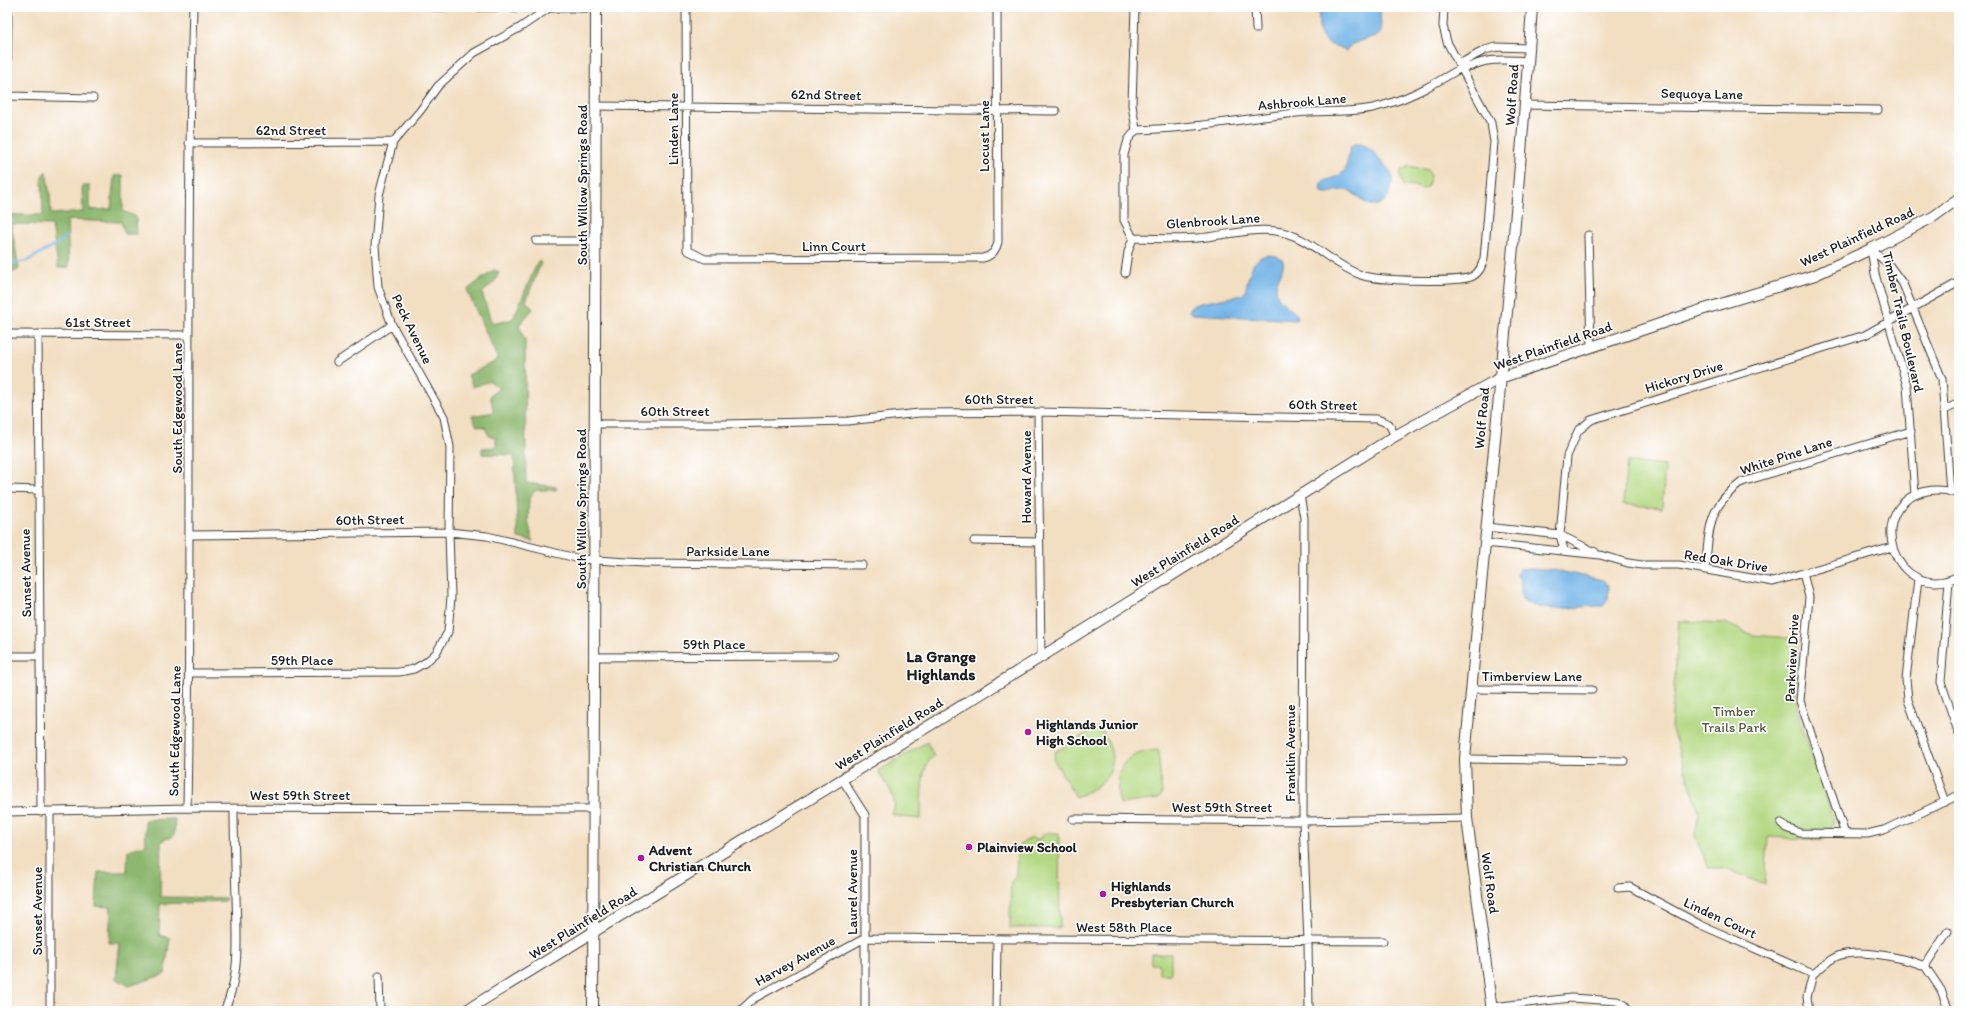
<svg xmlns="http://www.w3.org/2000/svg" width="1966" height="1018" font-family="Itim,sans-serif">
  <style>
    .green { fill: #b3d881; stroke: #687a4e }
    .forest { fill: #8eb86f; stroke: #556a46 }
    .water { fill: #72b4e7; stroke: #476882 }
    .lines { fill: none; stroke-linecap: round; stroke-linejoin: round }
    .stream { stroke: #72b4e7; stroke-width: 2.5 }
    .street-casing { stroke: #3c3935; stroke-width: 9 }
    .secondary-casing { stroke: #3c3935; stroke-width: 12 }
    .street { stroke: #fff; stroke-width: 7 }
    .secondary { stroke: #fff; stroke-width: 10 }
    .poi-dot { fill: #b5179e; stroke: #fff; stroke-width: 1.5 }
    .labels { text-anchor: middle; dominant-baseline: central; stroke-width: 3.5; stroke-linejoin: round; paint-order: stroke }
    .street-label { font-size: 14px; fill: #1c1c1c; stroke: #fff }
    .park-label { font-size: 14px; fill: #515e3f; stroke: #fff }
    .poi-label { font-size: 14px; font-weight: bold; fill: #1c1c1c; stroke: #fff; text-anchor: start }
    .quarter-label { font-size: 16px; font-weight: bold; fill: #1c1c1c; stroke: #fff }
  </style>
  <rect width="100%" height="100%" fill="#fff"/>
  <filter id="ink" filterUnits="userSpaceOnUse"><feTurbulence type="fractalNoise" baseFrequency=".025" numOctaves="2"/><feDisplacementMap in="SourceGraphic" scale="8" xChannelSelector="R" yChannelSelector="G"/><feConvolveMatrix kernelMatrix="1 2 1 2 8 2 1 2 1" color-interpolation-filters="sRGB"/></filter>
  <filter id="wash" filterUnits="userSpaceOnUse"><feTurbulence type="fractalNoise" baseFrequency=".012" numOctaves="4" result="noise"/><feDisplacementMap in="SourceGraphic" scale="16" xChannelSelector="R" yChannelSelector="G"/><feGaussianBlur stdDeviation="0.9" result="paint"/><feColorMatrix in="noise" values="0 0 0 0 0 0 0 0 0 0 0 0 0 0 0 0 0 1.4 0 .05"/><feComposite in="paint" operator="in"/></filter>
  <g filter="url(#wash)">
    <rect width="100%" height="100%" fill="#f2dec1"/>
    <!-- green -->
    <path class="green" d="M 1409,166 L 1428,170 L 1430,175 L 1428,187 L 1422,189 L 1411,185 L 1403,187 L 1400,173 L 1402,170 Z
      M 1627,462 L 1665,466 L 1662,508 L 1623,504 Z
      M 1679,621 L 1725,623 L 1752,635 L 1800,639 L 1795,695 L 1796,709 L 1834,821 L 1824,840 L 1768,837 L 1765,885 L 1727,869 L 1709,869 L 1695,836 L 1699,811 L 1671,727 Z
      M 1099,726 C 1122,762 1115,781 1076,797 L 1054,760 L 1055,752 Z
      M 927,742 L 934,756 C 919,765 922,803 921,819 L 900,817 L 892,814 C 900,799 886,784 878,771 Z
      M 1158,750 L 1162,795 L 1158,799 L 1120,804 C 1112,770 1122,753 1158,750 Z
      M 1045,833 L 1059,833 L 1060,928 L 1010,928 L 1011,882 L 1016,875 L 1017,857 L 1021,844 L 1032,837 L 1034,839 L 1040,839 Z
      M 1151,954 L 1171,954 L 1171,974 L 1159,974 L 1159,964 L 1151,964 Z"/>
    <!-- forest -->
    <path class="forest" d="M 46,171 L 50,195 L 51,214 L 83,212 L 82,186 L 90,186 L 90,210 L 111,209 L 114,176 L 123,175 L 123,211 L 136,217 L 137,234 L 125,234 L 121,222 L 67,220 L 69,267 L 58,268 L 52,225 L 11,224 L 19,269 L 10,274 L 13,321 L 7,320 L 7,215 L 43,215 L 42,176 Z
      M 538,261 L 541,263 L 526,301 L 533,309 L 519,325 L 525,341 L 526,483 L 557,487 L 556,490 L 536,490 L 529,498 L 528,521 L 533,541 L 518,538 L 514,455 L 482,454 L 482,448 L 496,447 L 496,438 L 489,436 L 485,427 L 477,426 L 472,416 L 494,412 L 490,396 L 499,388 L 490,381 L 473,387 L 468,375 L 498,360 L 467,290 L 494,270 L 499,272 L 495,281 L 482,293 L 492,324 L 513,319 Z
      M 175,819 L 174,836 L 161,841 L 160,897 L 226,898 L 225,901 L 160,904 L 159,935 L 170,938 L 165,974 L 129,986 L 116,979 L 120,943 L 109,943 L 111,907 L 96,906 L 98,872 L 127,872 L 128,850 L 146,845 L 145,820 Z"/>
    <!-- water -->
    <path class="water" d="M 1320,7 L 1380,7 L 1381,32 L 1379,35 L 1354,43 L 1346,51 C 1340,45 1332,47 1326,42 C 1317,35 1318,16 1320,7 Z
      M 1357,144 C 1371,144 1374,155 1383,164 C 1386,167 1389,168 1391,173 C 1395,185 1388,207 1372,205 C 1363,204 1357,194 1349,191 C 1339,187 1329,196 1322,192 L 1321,183 C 1327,178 1336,179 1342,173 C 1350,166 1346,154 1352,145 Z
      M 1268,255 L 1277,256 L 1283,261 C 1285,274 1270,285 1279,298 C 1284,306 1293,309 1298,316 L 1297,320 L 1193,314 L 1189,311 L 1190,307 L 1200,303 L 1242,295 L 1245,292 C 1249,278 1250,257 1268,255 Z
      M 1530,568 L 1553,570 L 1603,580 L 1609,587 L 1608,600 L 1603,606 C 1576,605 1546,616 1523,600 C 1518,591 1525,587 1517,574 L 1519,569 Z"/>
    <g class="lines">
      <!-- stream -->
      <path class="stream" d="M 7,264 L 27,261 L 62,241 L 64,236"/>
    </g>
  </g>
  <g filter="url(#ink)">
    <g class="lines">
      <defs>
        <path id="street" d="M 432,7 L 596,8
          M 686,7 L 687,250 L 705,259 L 983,258 C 992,256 996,251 998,242 L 997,7
          M 1255,7 L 1256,29
          M 1461,68 L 1463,62 L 1485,50 L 1496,47 L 1529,48
          M 7,96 L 8,7
          M 7,96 L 93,98
          M 1525,105 L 1878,110
          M 596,106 L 1056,111
          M 1136,130 C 1190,129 1242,119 1296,113 C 1326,110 1355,114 1384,105 C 1412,97 1436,83 1461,68 C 1471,68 1478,62 1488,61 C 1501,59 1515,60 1528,61
          M 189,143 L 393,142
          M 1588,235 L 1591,347
          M 1133,238 C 1154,238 1176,240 1197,238 C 1224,236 1248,228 1276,231 C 1310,236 1330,264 1361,275 C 1376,281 1461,283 1473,276 C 1480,272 1482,265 1484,259 L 1494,142 L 1491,123 L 1447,42 L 1443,26 L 1444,7
          M 1133,238 L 1124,220 L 1124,155 L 1128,140 L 1136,130 L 1132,105 L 1135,7
          M 536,241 L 595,241
          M 1871,249 L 1889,265 L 1903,284 L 1942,379 L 1950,492
          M 1871,249 L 1875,274 L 1907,386 L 1915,495
          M 1125,273 L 1128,252 L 1133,238
          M 7,334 L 189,335
          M 38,334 L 41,812
          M 337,362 L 392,325
          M 1945,410 L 1959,403
          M 1038,412 L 1041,657
          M 595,424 L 724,424 L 848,421 L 919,413 L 1038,412 L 1377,419 L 1389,424 L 1395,436
          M 7,489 L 38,490
          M 1300,495 L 1304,518 L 1303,821 L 1308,941 L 1309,1011
          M 1959,495 C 1951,490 1936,489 1927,491 C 1861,505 1894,607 1959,576
          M 1486,527 L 1560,535 L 1595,552
          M 190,535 L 449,532 L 487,536 L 580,559 L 644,563 L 862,565
          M 974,541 L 1039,542
          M 1485,543 L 1600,555 L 1628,563 L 1642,565 L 1679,565 L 1773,582 L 1892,547
          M 1564,550 L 1560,535 L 1567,456 L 1578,431 L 1591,420 L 1865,335 L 1959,282
          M 1705,570 C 1710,529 1706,508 1742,482 L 1911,431
          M 1803,573 L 1809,597 L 1800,701 L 1845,834
          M 1918,579 L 1906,679 L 1908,700 L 1945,802
          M 1949,581 L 1941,682 L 1959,734
          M 7,656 L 40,656
          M 594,657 L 834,656
          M 190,673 L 399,672 L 414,669 L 426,662 L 436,653 L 448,632 L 451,597 L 449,532 L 450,447 L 444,417 L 392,325 L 378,287 L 375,246 L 379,195 L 393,142 L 420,111 L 438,86 L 474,53 L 521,27 L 549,8
          M 1471,689 L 1592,690
          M 1465,759 L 1624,761
          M 842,779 L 865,815 L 865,1011
          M 187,808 C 192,541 185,274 193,7
          M 7,812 L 187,808 L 594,809
          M 50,812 L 50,1011
          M 1073,819 L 1303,821 L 1467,818
          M 1781,823 L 1786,828 L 1800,833 L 1867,834 L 1884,830 L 1959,795
          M 1618,888 L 1630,887 L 1701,925 L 1813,974
          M 1925,966 L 1941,990 L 1949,1011
          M 1925,966 L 1948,931
          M 1813,974 C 1820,969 1829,959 1838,956 C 1859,948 1904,958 1925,966
          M 379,976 L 380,1011
          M 1492,1007 L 1571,998 L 1617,1001 L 1625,1005 L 1628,1011
          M 224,1011 C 241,976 237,935 236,897 C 235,867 234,838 234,808
          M 740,1011 L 753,999 L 865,938 L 1383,941
          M 996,1011 L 997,939
          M 1809,1011 L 1807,997 L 1813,974"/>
        <path id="secondary" d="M 465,1011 L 1041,657 L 1395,436 L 1500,378 L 1698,311 L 1815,275 L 1871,249 L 1933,217 L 1959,198
          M 593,1011 L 596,7
          M 1492,1011 L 1467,818 L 1465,759 C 1487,508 1515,258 1532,7"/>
      </defs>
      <!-- street casing -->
      <use href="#street" class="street-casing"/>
      <!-- secondary casing -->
      <use href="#secondary" class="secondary-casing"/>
      <!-- street -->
      <use href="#street" class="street"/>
      <!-- secondary -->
      <use href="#secondary" class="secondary"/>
    </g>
  </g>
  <!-- markers -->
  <g class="poi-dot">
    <circle cx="1028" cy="732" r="4"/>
    <circle cx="969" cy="847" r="4"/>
    <circle cx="641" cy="858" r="4"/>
    <circle cx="1103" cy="894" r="4"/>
  </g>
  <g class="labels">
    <!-- street labels -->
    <g class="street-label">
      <text transform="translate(1702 94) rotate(1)">Sequoya Lane</text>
      <text transform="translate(826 95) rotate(1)">62nd Street</text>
      <text transform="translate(1512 95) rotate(-86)">Wolf Road</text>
      <text transform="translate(1302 102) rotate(-5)">Ashbrook Lane</text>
      <text transform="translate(673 129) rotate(-90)">Linden Lane</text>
      <text x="291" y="130">62nd Street</text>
      <text transform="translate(984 136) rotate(-90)">Locust Lane</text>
      <text transform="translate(582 185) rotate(-90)">South Willow Springs Road</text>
      <text transform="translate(1213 221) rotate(-4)">Glenbrook Lane</text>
      <text transform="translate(1857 237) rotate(-25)">West Plainfield Road</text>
      <text x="834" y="246">Linn Court</text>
      <text x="98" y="322">61st Street</text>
      <text transform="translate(1903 322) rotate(77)">Timber Trails Boulevard</text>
      <text transform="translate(412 329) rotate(64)">Peck Avenue</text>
      <text transform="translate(1553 346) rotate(-19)">West Plainfield Road</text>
      <text transform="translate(1684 377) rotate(-17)">Hickory Drive</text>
      <text x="999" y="399">60th Street</text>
      <text transform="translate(1323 405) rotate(1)">60th Street</text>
      <text transform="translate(177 408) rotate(-90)">South Edgewood Lane</text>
      <text x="675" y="411">60th Street</text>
      <text transform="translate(1482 418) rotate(-85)">Wolf Road</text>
      <text transform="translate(1786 456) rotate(-18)">White Pine Lane</text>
      <text transform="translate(1026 477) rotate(-90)">Howard Avenue</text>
      <text transform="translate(581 509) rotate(-90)">South Willow Springs Road</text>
      <text transform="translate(370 520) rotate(-1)">60th Street</text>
      <text x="728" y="551">Parkside Lane</text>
      <text transform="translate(1185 551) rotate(-32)">West Plainfield Road</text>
      <text transform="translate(1726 561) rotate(9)">Red Oak Drive</text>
      <text transform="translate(26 573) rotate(-91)">Sunset Avenue</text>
      <text x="714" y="644">59th Place</text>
      <text transform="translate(1792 658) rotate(-87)">Parkview Drive</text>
      <text x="302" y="660">59th Place</text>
      <text x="1532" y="676">Timberview Lane</text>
      <text transform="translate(175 731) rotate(-89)">South Edgewood Lane</text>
      <text transform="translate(889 734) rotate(-32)">West Plainfield Road</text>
      <text transform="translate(1290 753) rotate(-90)">Franklin Avenue</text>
      <text x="300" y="795">West 59th Street</text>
      <text x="1222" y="807">West 59th Street</text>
      <text transform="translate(1490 883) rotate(82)">Wolf Road</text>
      <text transform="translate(852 892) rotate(-90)">Laurel Avenue</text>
      <text transform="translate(37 911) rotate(-90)">Sunset Avenue</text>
      <text transform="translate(1720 918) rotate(25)">Linden Court</text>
      <text transform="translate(583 923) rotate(-32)">West Plainfield Road</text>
      <text x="1124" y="927">West 58th Place</text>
      <text transform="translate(795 961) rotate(-29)">Harvey Avenue</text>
    </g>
    <!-- park labels -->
    <g class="park-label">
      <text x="1734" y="711">Timber<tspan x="1734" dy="16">Trails Park</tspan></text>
    </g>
    <!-- poi labels -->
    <g class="poi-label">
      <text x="1036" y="724">Highlands Junior<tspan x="1036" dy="16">High School</tspan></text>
      <text x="977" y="847">Plainview School</text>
      <text x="649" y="850">Advent<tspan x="649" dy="16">Christian Church</tspan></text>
      <text x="1111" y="886">Highlands<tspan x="1111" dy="16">Presbyterian Church</tspan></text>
    </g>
    <!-- quarter labels -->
    <g class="quarter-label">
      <text x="941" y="656">La Grange<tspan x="941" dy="18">Highlands</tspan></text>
    </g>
  </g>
  <!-- margin -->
  <rect width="1966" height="1018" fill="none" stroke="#fff" stroke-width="24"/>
</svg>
